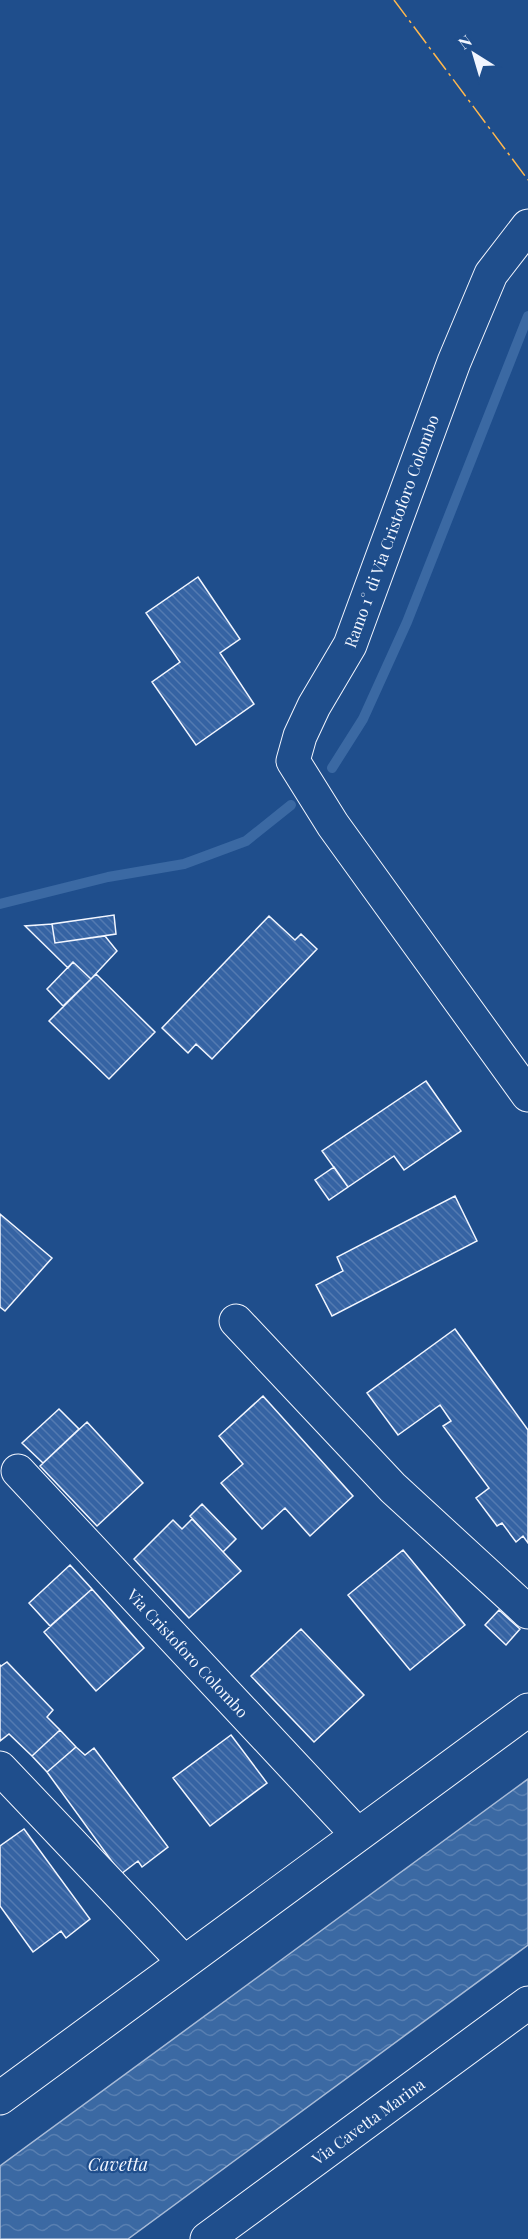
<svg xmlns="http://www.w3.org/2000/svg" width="528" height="2239" font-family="'Playfair Display',serif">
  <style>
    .water { fill: url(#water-waves); stroke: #a8bbd7; stroke-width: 1.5 }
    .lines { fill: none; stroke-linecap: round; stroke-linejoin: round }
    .stream { stroke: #3b69a3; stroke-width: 10 }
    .building { fill: url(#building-back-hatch); stroke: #f2f6ff; stroke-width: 1.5 }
    .minor-casing { stroke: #f2f6ff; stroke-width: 35 }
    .minor { stroke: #1f4e8c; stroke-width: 33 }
    .power { stroke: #ffb74d; stroke-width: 1.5; stroke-dasharray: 21 4.5 3 4.5; stroke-linecap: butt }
    .labels { text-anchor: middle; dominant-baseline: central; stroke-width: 4.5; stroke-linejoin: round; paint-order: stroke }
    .street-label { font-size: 16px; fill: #f2f6ff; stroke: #1f4e8c }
    .water-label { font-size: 18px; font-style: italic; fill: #f2f6ff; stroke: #1f4e8c }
  </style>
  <defs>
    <pattern id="water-waves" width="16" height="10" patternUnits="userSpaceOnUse" patternTransform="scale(1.5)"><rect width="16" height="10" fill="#3b69a3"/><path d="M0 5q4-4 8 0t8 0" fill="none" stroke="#587fb1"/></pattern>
    <pattern id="building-back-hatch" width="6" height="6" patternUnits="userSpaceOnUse" patternTransform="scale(1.5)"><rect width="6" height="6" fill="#3563a3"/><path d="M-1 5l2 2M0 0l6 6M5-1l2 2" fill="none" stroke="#537ab1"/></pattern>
  </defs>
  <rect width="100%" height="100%" fill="#1f4e8c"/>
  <!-- water -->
  <path class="water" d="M 528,1779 L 528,1945 L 128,2239 L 0,2239 L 0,2166 Z"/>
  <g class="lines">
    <!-- stream -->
    <path class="stream" d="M 332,768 L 363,719 L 407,622 L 528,316
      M 0,904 L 108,877 L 184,864 L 246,841 L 291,805"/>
  </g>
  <!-- building -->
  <path class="building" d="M 198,577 L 240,639 L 220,653 L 254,704 L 196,745 L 152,682 L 180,662 L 146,613 Z
    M 114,915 L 116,934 L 55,943 L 52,924 Z
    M 269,916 L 295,940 L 301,934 L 317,949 L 212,1059 L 196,1044 L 188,1053 L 162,1028 Z
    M 52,924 L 55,943 L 105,936 L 117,951 L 91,979 L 73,962 L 68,968 L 25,926 Z
    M 73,962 L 91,979 L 63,1006 L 47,989 Z
    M 96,974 L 155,1032 L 109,1079 L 49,1021 Z
    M 426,1081 L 461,1131 L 404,1170 L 394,1156 L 348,1187 L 322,1151 Z
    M 334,1167 L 348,1187 L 329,1200 L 315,1180 Z
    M 455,1196 L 477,1241 L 332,1316 L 316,1285 L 343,1271 L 337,1257 Z
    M 0,1214 L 52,1258 L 5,1311 L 0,1307 Z
    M 455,1329 L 528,1430 L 528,1543 L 523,1536 L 516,1542 L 502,1523 L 497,1526 L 476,1498 L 489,1488 L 443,1426 L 451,1421 L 440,1405 L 398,1435 L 367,1393 Z
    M 263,1396 L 353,1496 L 310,1536 L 285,1508 L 262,1529 L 221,1483 L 243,1464 L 219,1436 Z
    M 59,1409 L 79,1429 L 43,1463 L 22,1443 Z
    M 87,1422 L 143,1483 L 97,1526 L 40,1466 Z
    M 202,1504 L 236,1539 L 223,1552 L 190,1516 Z
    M 192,1519 L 241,1571 L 189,1618 L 134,1559 L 173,1520 L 182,1529 Z
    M 403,1550 L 465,1625 L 410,1670 L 348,1595 Z
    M 70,1565 L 92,1589 L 50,1626 L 29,1603 Z
    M 92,1589 L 144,1648 L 96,1691 L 44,1632 Z
    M 499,1610 L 520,1629 L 506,1645 L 485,1625 Z
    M 301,1629 L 364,1695 L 314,1742 L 251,1676 Z
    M 7,1662 L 53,1710 L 47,1717 L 60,1730 L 32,1756 L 9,1734 L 0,1741 L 0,1665 L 1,1666 Z
    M 60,1730 L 76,1747 L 47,1772 L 32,1756 Z
    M 231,1735 L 267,1783 L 210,1826 L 173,1778 Z
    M 76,1747 L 85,1755 L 94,1748 L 168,1847 L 142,1867 L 138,1861 L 121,1874 L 47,1772 Z
    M 24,1829 L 90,1919 L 66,1938 L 61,1931 L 33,1952 L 0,1906 L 0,1846 Z"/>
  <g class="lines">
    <defs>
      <path id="minor" d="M 528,226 L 491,274 L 454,362 L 350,645 L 314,706 L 300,736 L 293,761 L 333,825 L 528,1095
        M 236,1321 L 393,1488 L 528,1612
        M 18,1471 L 358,1835
        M 0,1768 L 184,1962
        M 0,2098 L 528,1710
        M 207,2239 L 528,2003"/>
    </defs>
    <!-- minor casing -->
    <use href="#minor" class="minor-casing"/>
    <!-- minor -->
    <use href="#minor" class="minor"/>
    <!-- power -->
    <path class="power" d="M 394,0 L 528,180"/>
  </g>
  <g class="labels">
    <!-- street labels -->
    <g class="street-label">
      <text transform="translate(391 531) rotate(-70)">Ramo 1° di Via Cristoforo Colombo</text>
      <text transform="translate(188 1653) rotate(47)">Via Cristoforo Colombo</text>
      <text transform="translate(368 2121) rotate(-36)">Via Cavetta Marina</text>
    </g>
    <!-- water labels -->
    <g class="water-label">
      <text x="118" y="2164">Cavetta</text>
    </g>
  </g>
  <!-- north arrow -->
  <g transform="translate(474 54) rotate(323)" stroke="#1f4e8c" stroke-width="4.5" paint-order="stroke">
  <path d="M0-4.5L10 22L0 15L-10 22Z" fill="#f2f6ff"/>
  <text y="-9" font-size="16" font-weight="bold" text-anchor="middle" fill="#f2f6ff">N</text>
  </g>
</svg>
